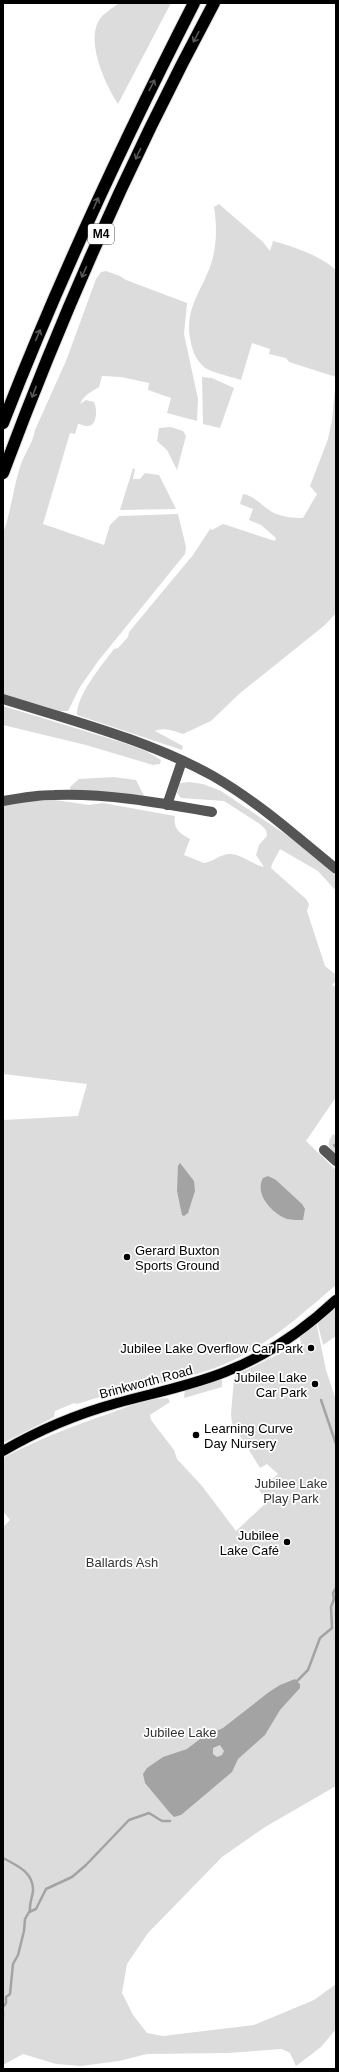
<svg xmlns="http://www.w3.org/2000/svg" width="339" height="2072" font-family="Helvetica,sans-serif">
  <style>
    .green { fill: #dcdcdc }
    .water { fill: #a3a3a3; fill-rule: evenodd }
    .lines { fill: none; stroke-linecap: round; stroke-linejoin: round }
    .stream { stroke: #a3a3a3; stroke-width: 2.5 }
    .major-casing { stroke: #dbdbdb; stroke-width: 12 }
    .highway-casing { stroke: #dbdbdb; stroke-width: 14 }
    .minor { stroke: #555; stroke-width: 10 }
    .major { stroke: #000; stroke-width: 10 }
    .highway { stroke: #000; stroke-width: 12 }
    .oneway { stroke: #595959 }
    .poi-dot { fill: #000; stroke: #fff; stroke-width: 1.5 }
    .labels { text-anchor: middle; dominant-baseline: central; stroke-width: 3.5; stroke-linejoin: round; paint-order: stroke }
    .shield { fill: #fff; stroke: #4c4c4c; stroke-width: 1 }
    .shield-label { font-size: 12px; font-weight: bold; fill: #000 }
    .poi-label { font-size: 13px; fill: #000; stroke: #fff; text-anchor: end }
    .street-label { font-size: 13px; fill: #000; stroke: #fff }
    .park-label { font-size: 13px; fill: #333; stroke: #fff }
  </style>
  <rect width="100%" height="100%" fill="#fff"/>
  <!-- green -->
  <path class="green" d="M 119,3 L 171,3 L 118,104 C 105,84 87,44 98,22 C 102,14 113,8 119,3 Z
    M 219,204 L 263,242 L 270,251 L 273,241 C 295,247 319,255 336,270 L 336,377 L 289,362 L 286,358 L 269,354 L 270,349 L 252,343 L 241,380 C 232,377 210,372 204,367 C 196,360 193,352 191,343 C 183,310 201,293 211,264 C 217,246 217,225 214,207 Z
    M 106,271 L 120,276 L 126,280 L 187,303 L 184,334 L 198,399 L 197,421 L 167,413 L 171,398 L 148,390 L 149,383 L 121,377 L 102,376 L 99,387 C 91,392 84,395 80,404 L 86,400 L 94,402 C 97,408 98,425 88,426 C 85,427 81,424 78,424 L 75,434 L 70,433 L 43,524 L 104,545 L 110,525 L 119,516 L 178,514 L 186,547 L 185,554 L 99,660 L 80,687 L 68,711 L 60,711 L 3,694 L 3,533 C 11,512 13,489 20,467 C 24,454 33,443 35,430 L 66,361 L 96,279 L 101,272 Z
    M 202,377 L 212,378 L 234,388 L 220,428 L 203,424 Z
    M 336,378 L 336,613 L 325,625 L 239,694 L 211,721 L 183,734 C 173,731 165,727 155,731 L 183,746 L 182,750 L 77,715 C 77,694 102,665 114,649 L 118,648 L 128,637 L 129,632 L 193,555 L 210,529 L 212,530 L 223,524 L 275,541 L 276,538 L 261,525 L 249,520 L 253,509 L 240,504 L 243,494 C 255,496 262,506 272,512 C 282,517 292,518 303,518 L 317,494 L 310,486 L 328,439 L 332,420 Z
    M 171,427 L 183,431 L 186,436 L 177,470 L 167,450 L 157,441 L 159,428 Z
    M 133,468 L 135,469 L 133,479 L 140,479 L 145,473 L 159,475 L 176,509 L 120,510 Z
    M 3,706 L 121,742 L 146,751 L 161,760 L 160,764 L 153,765 L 86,745 L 3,725 Z
    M 114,777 L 136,780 L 144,796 L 71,791 L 70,790 L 70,787 L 79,779 Z
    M 189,782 L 203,784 L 221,791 L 297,842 L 336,876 L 336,891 L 318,871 L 280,849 L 272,864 L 271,868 L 306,899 L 309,904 L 307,911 L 325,966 L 336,975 L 336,981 L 332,985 L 336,987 L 336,1097 L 306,1141 L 336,1170 L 336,1285 C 297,1318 261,1352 212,1369 C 168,1385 121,1389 77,1404 L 74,1403 L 55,1411 L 54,1417 L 3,1443 L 3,1120 L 78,1116 L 87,1084 L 3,1074 L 3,806 L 21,802 L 55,800 L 89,805 L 103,803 L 175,816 C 173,829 179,833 190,839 L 184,855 L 204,863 C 213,862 219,855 228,854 C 241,853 251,864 264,867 L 256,855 L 259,845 L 267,836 L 266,830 L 260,824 L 224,801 L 181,798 L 177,793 L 180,783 Z
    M 333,1134 L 336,1136 L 336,1156 C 328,1147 326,1144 333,1134 Z
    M 336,1304 L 336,1336 L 323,1345 L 317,1321 Z
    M 316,1321 L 326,1370 L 336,1400 L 336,1786 L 265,1827 L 222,1857 L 148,1933 L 127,1964 L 122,1993 L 133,2015 L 147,2033 L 163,2036 L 254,2025 L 314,2000 L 336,1984 L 336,2029 L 321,2047 L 296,2066 L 290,2053 L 282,2049 L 228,2053 L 147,2054 L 119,2061 L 81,2066 L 56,2064 L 23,2054 L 3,2065 L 3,1527 L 10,1520 L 3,1511 L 3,1458 C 37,1440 72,1426 108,1414 C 127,1407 148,1398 168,1398 L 170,1402 L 150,1415 L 151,1420 L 174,1450 L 177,1459 L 202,1486 L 236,1531 L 268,1501 L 259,1490 L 278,1474 L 267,1464 L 260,1468 L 232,1423 L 231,1414 L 234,1379 L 236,1375 L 285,1351 L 301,1346 L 300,1336 Z
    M 219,1378 L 222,1380 L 222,1387 L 184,1398 L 185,1390 Z"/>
  <!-- water -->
  <path class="water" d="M 180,1163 L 194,1181 L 195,1191 L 188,1213 L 184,1216 L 182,1215 L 177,1191 L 178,1166 Z
    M 268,1176 L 276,1180 L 302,1204 L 305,1209 L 303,1220 C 298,1220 292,1220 287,1219 C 272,1213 254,1194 263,1178 Z
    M 295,1679 L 300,1684 L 300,1688 L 280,1710 L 265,1735 L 238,1759 L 232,1772 L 181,1815 L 174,1817 L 170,1813 L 145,1783 L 143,1774 L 147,1768 L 163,1757 L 187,1749 L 200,1739 L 223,1728 L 269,1692 L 280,1685 ZM 220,1745 L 224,1751 L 222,1755 L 217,1757 L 213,1754 L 213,1748 Z"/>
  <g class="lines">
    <!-- stream -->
    <path class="stream" d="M 334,1145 L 336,1147
      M 321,1400 L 336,1444
      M 296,1682 L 308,1670 L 320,1638 L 332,1628 L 331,1607 L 334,1599 L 333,1593 L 336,1588
      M 3,1858 C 16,1865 34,1872 33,1891 C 32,1899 29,1903 30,1912
      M 3,2007 L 6,2003 L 6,1997 L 10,1994 L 13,1964 L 18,1955 L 24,1931 L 25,1919 L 29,1912 L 36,1909 L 46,1889 L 72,1877 L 86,1865 L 129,1820 L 149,1813 L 162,1821 L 170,1821
      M 3,2012 L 3,2019"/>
    <defs>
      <path id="major" d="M 3,1451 C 39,1430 77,1414 117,1403 C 153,1393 190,1386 225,1372 C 266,1356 304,1330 336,1300"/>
      <path id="highway" d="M 3,423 C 59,279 124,140 194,3
        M 3,473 C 63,312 133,154 214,3"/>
    </defs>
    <!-- major casing -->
    <use href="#major" class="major-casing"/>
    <!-- highway casing -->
    <use href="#highway" class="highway-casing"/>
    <!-- minor -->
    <path class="minor" d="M 3,699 C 73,721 148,740 213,776 C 258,802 296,836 336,869
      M 3,801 C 20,798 37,795 54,795 C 107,793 161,803 212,812
      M 167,805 L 182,761
      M 324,1150 L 336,1161"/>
    <!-- major -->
    <use href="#major" class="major"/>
    <!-- highway -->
    <use href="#highway" class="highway"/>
  </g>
  <!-- one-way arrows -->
  <defs><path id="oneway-shaft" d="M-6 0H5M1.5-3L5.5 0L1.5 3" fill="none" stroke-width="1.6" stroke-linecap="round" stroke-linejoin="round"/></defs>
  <g class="oneway">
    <use href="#oneway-shaft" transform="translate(196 37) rotate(118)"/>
    <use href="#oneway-shaft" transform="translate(152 85) rotate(-63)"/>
    <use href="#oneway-shaft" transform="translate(138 154) rotate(115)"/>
    <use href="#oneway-shaft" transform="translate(96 203) rotate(-66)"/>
    <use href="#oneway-shaft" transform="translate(84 272) rotate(114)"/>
    <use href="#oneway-shaft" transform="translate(38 335) rotate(-67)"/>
    <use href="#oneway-shaft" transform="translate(34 392) rotate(111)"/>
  </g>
  <!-- markers -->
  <g class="poi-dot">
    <circle cx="127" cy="1257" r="4"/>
    <circle cx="311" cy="1348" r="4"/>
    <circle cx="315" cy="1384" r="4"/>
    <circle cx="196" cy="1435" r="4"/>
    <circle cx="287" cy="1542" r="4"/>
  </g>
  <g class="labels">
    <!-- shield labels -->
    <rect class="shield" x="88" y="224" width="26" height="20" rx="3"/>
    <g class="shield-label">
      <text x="101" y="234">M4</text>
    </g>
    <!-- poi labels -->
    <g class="poi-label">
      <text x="135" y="1250" text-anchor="start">Gerard Buxton<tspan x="135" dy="15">Sports Ground</tspan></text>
      <text x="303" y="1348">Jubilee Lake Overflow Car Park</text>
      <text x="307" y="1377">Jubilee Lake<tspan x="307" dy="15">Car Park</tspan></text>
      <text x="204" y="1428" text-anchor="start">Learning Curve<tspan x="204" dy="15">Day Nursery</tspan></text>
      <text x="279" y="1535">Jubilee<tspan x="279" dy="15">Lake Café</tspan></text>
    </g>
    <!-- street labels -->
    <g class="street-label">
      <text transform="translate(146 1382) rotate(-15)">Brinkworth Road</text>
    </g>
    <!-- park labels -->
    <g class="park-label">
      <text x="291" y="1483">Jubilee Lake<tspan x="291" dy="15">Play Park</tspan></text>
      <text x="122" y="1562">Ballards Ash</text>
      <text x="180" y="1732">Jubilee Lake</text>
    </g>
  </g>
  <!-- border -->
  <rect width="339" height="2072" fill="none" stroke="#000000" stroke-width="8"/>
</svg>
